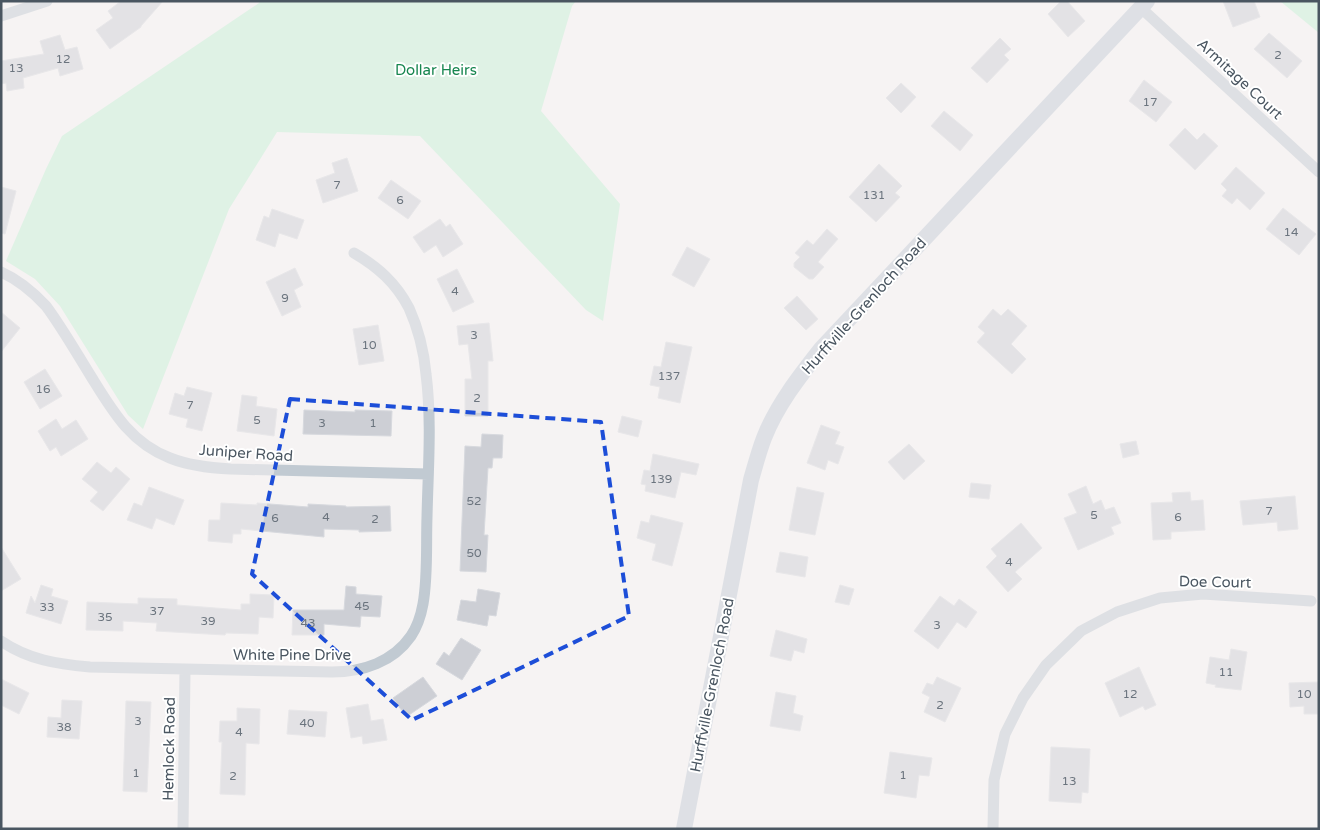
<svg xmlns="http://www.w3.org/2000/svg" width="1320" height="830" font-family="'Varela Round',sans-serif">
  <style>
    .green { fill: #c3f1d5 }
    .building { fill: #cdcfd5; stroke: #d7d9de }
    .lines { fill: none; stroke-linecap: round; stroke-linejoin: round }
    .street { stroke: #c1cad2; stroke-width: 11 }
    .secondary { stroke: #c1cbd6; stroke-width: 16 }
    .marked { fill: none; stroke: #1d4ed8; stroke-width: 4; stroke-dasharray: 10 6; stroke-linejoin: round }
    .labels { text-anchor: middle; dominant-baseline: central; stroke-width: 4; stroke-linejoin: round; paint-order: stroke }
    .number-label { font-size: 12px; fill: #6b747e }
    .park-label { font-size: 15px; fill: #17864f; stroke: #fff }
    .street-label { font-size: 15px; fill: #4a5661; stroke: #fff }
  </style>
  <rect width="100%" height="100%" fill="#f5f3f3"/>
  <!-- green -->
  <path class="green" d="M 260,1 L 576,1 L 572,6 L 541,111 L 620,204 L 603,321 L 586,310 L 420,136 L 277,132 L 229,209 L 143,429 L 128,415 L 60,306 L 35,279 L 6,261 L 46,169 L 62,136 L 259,3 Z
    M 1280,1 L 1319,1 L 1319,33 Z"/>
  <!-- building -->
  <path class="building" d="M 121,1 L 163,1 L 141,26 L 141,27 L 110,49 L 96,30 L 113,18 L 108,11 Z
    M 1061,1 L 1067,1 L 1085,21 L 1068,37 L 1048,14 Z
    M 1223,1 L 1254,1 L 1260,17 L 1233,27 Z
    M 1269,33 L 1302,61 L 1287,78 L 1254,49 Z
    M 60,35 L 65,50 L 77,47 L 83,69 L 60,76 L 58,68 L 23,78 L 24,88 L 7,91 L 6,83 L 1,84 L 1,61 L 44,54 L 40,41 Z
    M 1000,38 L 1011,49 L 1004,55 L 1009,60 L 987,83 L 971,68 Z
    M 1144,80 L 1172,102 L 1156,122 L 1129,101 Z
    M 901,83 L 916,97 L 901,113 L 886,98 Z
    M 944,111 L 973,135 L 960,151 L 931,126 Z
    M 1185,128 L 1197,140 L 1204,133 L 1218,146 L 1195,170 L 1169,145 Z
    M 347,158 L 358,191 L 323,203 L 316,180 L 335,173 L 332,163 Z
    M 879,164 L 902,186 L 895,193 L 900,197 L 876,222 L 849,197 Z
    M 1236,167 L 1265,193 L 1250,210 L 1237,198 L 1232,204 L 1222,196 L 1227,190 L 1221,184 Z
    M 391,180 L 421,201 L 408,219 L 378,198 Z
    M 1,187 L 16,191 L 5,234 L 1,233 Z
    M 1283,208 L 1316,234 L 1299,255 L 1266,229 Z
    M 272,209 L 304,220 L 297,239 L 279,233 L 275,247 L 256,240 L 264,216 L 269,218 Z
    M 440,219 L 446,227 L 450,224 L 463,244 L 443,257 L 436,245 L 424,253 L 413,237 Z
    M 827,229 L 838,239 L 818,262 L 824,267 L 813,279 L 809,279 L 794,267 L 794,263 L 800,257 L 795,253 L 807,240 L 813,245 Z
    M 687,247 L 710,259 L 694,287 L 672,275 Z
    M 295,268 L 303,285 L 294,290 L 301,307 L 282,316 L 266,282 Z
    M 457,269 L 474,302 L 453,312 L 437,279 Z
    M 797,296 L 818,319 L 806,330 L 784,308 Z
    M 993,309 L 1001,316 L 1008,309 L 1027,326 L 1011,344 L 1026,359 L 1012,374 L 977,342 L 985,333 L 978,327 Z
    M 1,312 L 20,328 L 1,352 Z
    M 489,323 L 493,361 L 488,361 L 488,416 L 465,416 L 465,379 L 472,379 L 468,344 L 459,345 L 457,326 Z
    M 378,325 L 384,361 L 359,365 L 353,329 Z
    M 666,342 L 692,347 L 680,403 L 658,398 L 660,387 L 650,385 L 654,366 L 661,367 Z
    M 45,369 L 62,396 L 40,409 L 24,382 Z
    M 187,387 L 212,393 L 202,431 L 186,427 L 188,419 L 169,414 L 175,393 L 184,396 Z
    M 242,395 L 257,397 L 256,406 L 277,409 L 274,436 L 237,431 Z
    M 304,410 L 355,412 L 355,410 L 392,411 L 391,436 L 303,434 Z
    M 622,416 L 642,421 L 638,437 L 618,432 Z
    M 56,419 L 62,429 L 76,420 L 88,439 L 61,456 L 56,447 L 50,451 L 38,431 Z
    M 821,425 L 840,432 L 835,444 L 844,447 L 838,464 L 828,460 L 825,470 L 807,463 Z
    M 482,434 L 503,435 L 502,458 L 493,458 L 492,468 L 488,468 L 484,535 L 488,535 L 486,572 L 460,571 L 465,446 L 481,447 Z
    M 1136,441 L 1139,454 L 1123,458 L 1120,444 Z
    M 909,444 L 925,461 L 904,480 L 888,462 Z
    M 653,454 L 699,464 L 696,475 L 681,472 L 675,498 L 645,491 L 646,485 L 641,484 L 644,470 L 650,471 Z
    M 97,462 L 111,473 L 116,467 L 130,479 L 103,511 L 90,501 L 98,492 L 82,479 Z
    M 971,483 L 991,485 L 989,499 L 969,497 Z
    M 1086,486 L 1093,504 L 1101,500 L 1105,510 L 1114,507 L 1121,523 L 1111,527 L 1114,534 L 1078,550 L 1064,518 L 1077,513 L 1068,494 Z
    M 149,487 L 184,500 L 174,525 L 156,518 L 152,529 L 127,520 L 134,503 L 142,506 Z
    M 797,487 L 824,493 L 815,535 L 789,530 Z
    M 1190,492 L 1191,501 L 1203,500 L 1205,530 L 1171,532 L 1171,539 L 1153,540 L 1151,503 L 1173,502 L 1172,493 Z
    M 1295,496 L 1298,529 L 1278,531 L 1277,522 L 1243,525 L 1240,501 Z
    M 221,503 L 257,505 L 257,503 L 308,507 L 308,504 L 346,506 L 346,507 L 390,506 L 391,531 L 359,532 L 359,530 L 324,529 L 324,537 L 241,529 L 241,534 L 233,534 L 232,543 L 208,541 L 209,520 L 220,520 Z
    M 651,515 L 683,523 L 672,566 L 652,560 L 656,544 L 637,538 L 641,521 L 649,523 Z
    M 1021,523 L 1042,548 L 1015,572 L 1022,579 L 1008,592 L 986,567 L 997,556 L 991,549 Z
    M 1,547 L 21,579 L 1,591 Z
    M 780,552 L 808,557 L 805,577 L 776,572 Z
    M 41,585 L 53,589 L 51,596 L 68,601 L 61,624 L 26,613 L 31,596 L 35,603 Z
    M 840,585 L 854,589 L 849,605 L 835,602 Z
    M 346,586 L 356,587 L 356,594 L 382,596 L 380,617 L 361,616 L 360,627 L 324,624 L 324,635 L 292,635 L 293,610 L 344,610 Z
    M 478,589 L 500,593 L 496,616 L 489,615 L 487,626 L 457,620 L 461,600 L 476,602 Z
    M 250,594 L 274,595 L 273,618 L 259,617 L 258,634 L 226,633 L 225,635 L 156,631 L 157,623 L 123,621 L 123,631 L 86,630 L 87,602 L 138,604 L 138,598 L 177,599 L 177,605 L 241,610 L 241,604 L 250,604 Z
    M 940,596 L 954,606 L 959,599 L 977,612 L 966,628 L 957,622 L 938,649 L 914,631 Z
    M 776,630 L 807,639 L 804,653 L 794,650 L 791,661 L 770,656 Z
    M 461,638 L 481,650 L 462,680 L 436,664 L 444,652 L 449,656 Z
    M 1231,649 L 1247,652 L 1241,690 L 1215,687 L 1216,685 L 1206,683 L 1210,657 L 1229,660 Z
    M 1139,667 L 1156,705 L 1145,710 L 1143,706 L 1120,717 L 1105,683 Z
    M 423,677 L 437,696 L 406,717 L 393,698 Z
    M 937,677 L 961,688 L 945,722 L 924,712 L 930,697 L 922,693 L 927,683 L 933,685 Z
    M 1,679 L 29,693 L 19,714 L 1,705 Z
    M 1319,682 L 1318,714 L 1304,714 L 1304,706 L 1290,707 L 1289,683 Z
    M 776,692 L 796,696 L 793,713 L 803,716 L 800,731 L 770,726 Z
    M 62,700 L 82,701 L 79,739 L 47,737 L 48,717 L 61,718 Z
    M 126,701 L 151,702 L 147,792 L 123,791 Z
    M 368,704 L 371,721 L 383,719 L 387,740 L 363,744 L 362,736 L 351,738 L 346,708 Z
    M 237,708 L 260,709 L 259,744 L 246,743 L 245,795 L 220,794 L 222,742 L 219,742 L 220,721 L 237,721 Z
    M 289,710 L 327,712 L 325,737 L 287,734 Z
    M 1051,747 L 1090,749 L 1088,793 L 1082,792 L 1081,803 L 1049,801 Z
    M 890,752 L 932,758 L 929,776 L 919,775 L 916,798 L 884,793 Z"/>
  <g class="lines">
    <!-- street -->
    <path class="street" d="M 1141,8 L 1319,172
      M 1,16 L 47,1
      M 1,272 C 19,280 33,292 46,306 C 63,329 77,354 92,378 C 113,412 131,443 170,458 C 190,466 210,468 231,469 L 428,474
      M 1,641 C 29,660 57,664 90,667 L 332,672 C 363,672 393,662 411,636 C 417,627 421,615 423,604 C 428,576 426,546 427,517 C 428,470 432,421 426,374 C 424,352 418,328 409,308 C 396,283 378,267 354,253
      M 183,829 L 185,670
      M 993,829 L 994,780 L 1005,734 L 1023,698 L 1046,665 L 1081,631 L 1117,612 L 1160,598 L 1203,594 L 1311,601"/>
    <!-- secondary -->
    <path class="secondary" d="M 684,829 L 751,480 C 755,466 759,451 764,438 C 777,405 799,377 821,349 L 1147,1"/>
  </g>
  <!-- marked area -->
  <path d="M0 0H1320V830H0ZM 290,399 L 601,422 L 629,616 L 412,720 L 252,574 Z" fill="#f5f3f3" fill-opacity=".55" fill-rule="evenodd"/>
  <path class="marked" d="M 290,399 L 601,422 L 629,616 L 412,720 L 252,574 Z"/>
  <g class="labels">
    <!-- number labels -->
    <g class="number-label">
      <text x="1278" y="55">2</text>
      <text x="63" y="59">12</text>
      <text x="16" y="68">13</text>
      <text x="1150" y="102">17</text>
      <text x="337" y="185">7</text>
      <text x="874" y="195">131</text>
      <text x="400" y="200">6</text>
      <text x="1291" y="232">14</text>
      <text x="455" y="291">4</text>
      <text x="285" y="298">9</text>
      <text x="474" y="335">3</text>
      <text x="369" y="345">10</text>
      <text x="669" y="376">137</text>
      <text x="43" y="389">16</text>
      <text x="477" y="398">2</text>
      <text x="190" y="405">7</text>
      <text x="257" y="420">5</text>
      <text x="322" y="423">3</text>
      <text x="373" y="423">1</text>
      <text x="661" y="479">139</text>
      <text x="474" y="501">52</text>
      <text x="1269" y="511">7</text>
      <text x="1094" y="515">5</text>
      <text x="326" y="517">4</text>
      <text x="1178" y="517">6</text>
      <text x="275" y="518">6</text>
      <text x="375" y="519">2</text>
      <text x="474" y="553">50</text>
      <text x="1009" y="562">4</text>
      <text x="362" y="606">45</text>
      <text x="47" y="607">33</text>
      <text x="157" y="611">37</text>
      <text x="105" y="617">35</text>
      <text x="208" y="621">39</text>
      <text x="308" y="623">43</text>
      <text x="937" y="625">3</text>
      <text x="1226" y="672">11</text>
      <text x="1130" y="694">12</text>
      <text x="1304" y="694">10</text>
      <text x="940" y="705">2</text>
      <text x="138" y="721">3</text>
      <text x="307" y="723">40</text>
      <text x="64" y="727">38</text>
      <text x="239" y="732">4</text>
      <text x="136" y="773">1</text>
      <text x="903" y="775">1</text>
      <text x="233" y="776">2</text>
      <text x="1069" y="781">13</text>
    </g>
    <!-- park labels -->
    <g class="park-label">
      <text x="436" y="70">Dollar Heirs</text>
    </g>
    <!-- street labels -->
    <g class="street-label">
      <text transform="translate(1240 79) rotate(43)">Armitage Court</text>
      <text transform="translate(864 306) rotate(-48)">Hurffville-Grenloch Road</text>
      <text transform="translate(246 453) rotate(4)">Juniper Road</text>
      <text transform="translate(1215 582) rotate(1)">Doe Court</text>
      <text x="292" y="655">White Pine Drive</text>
      <text transform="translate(712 685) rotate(-79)">Hurffville-Grenloch Road</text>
      <text transform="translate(169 749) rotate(-89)">Hemlock Road</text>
    </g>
  </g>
  <!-- border -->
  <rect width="1320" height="830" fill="none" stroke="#4a5661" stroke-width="5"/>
</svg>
